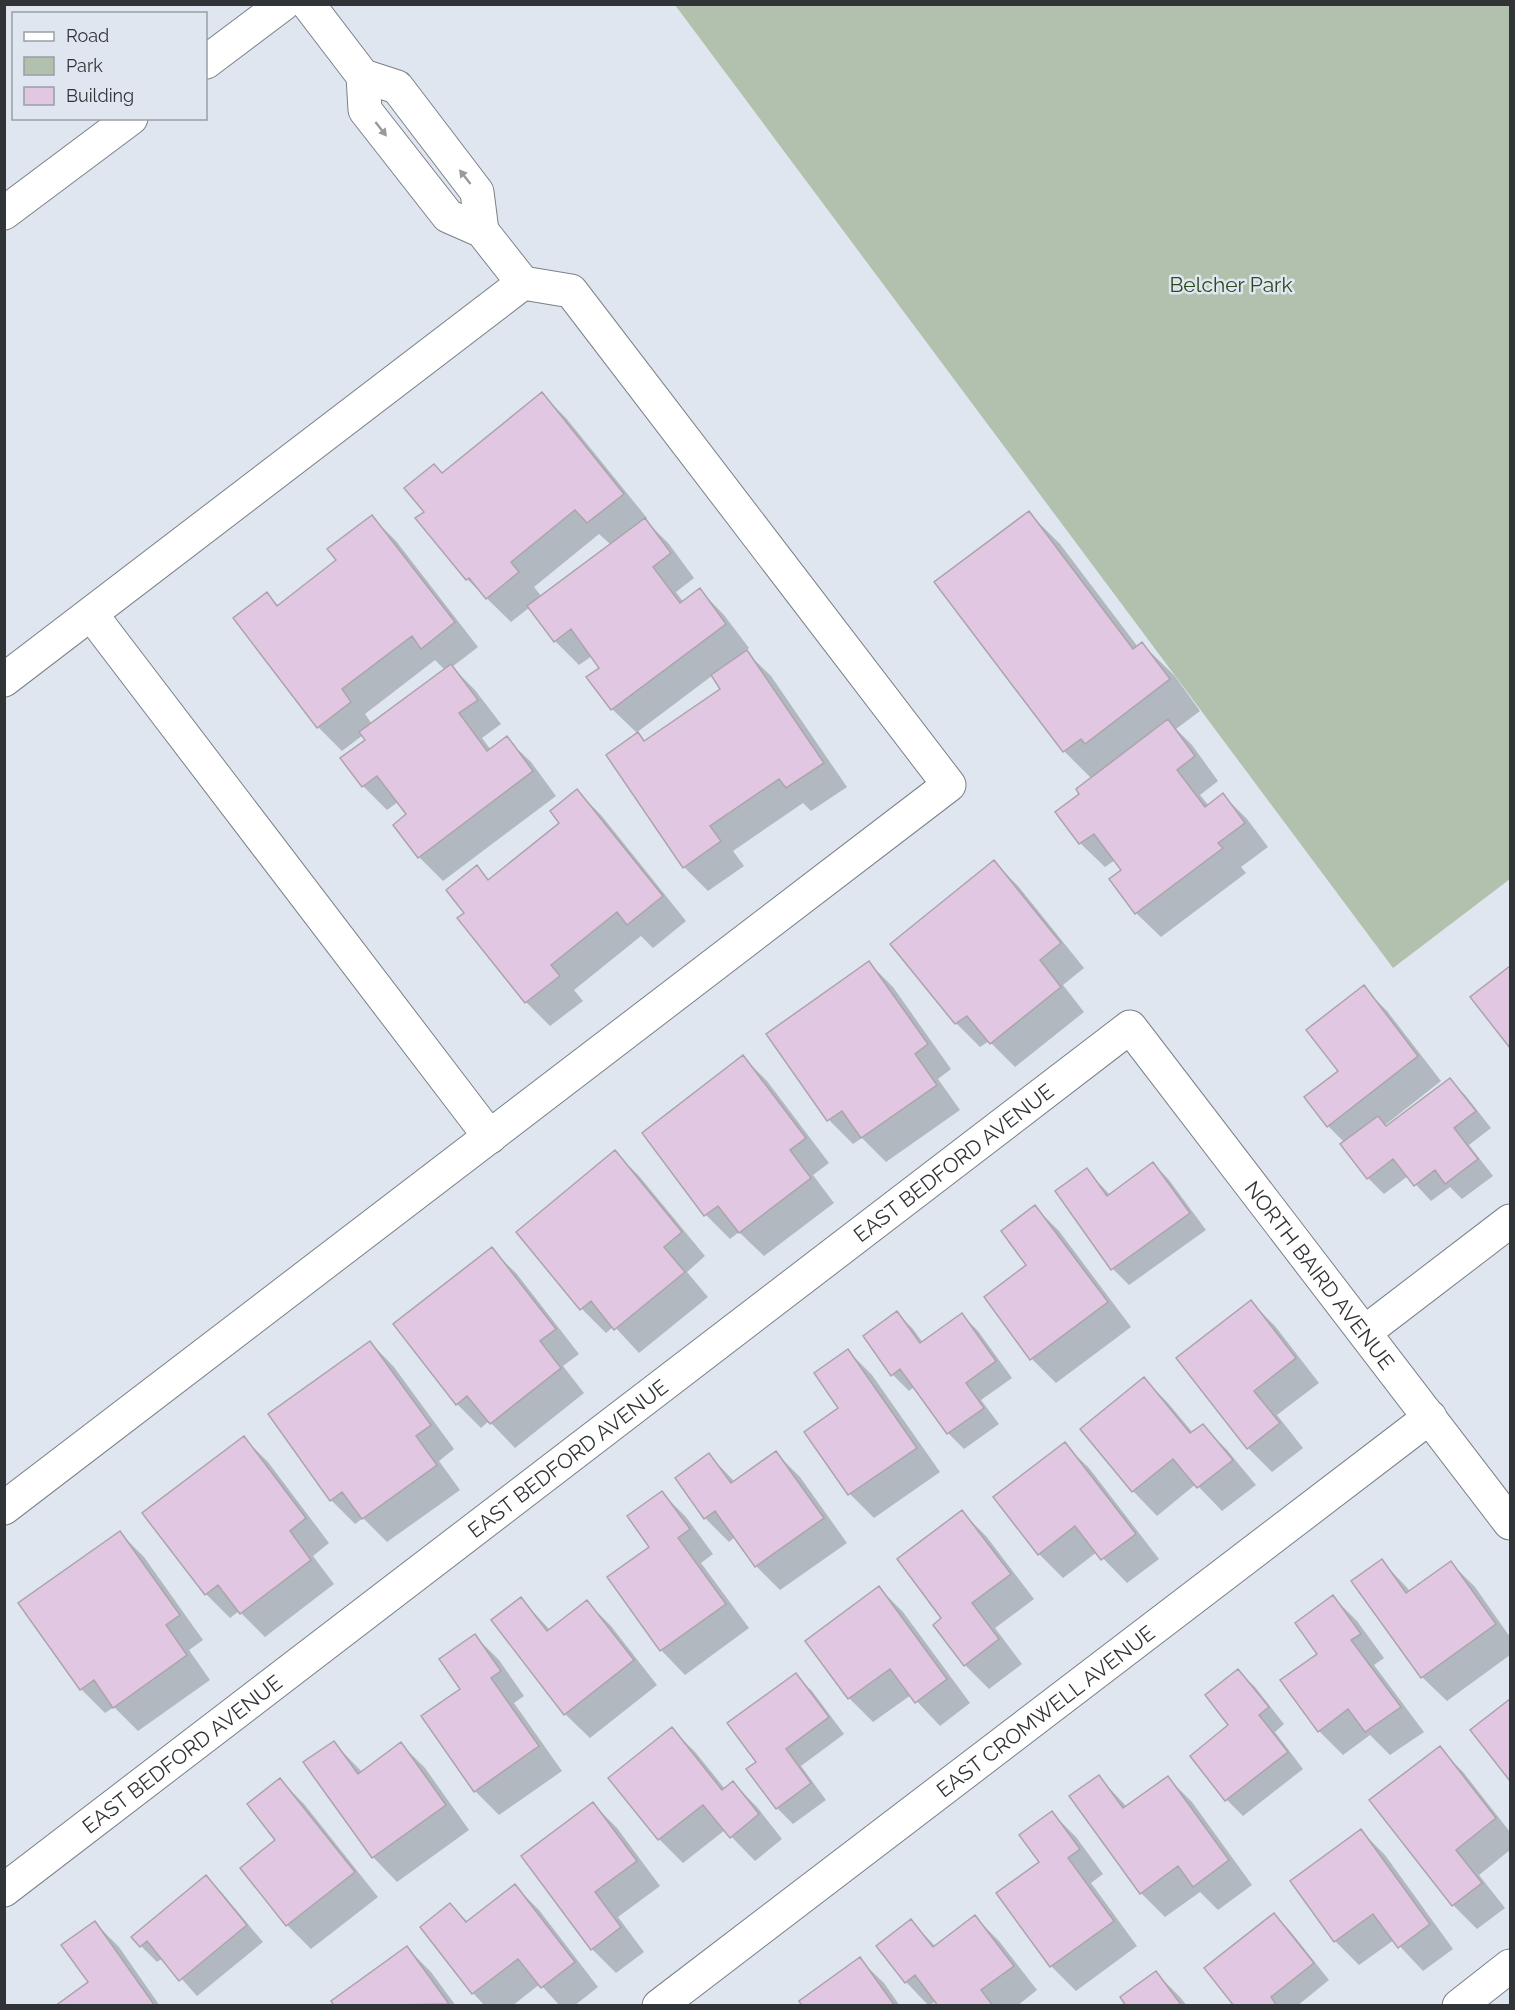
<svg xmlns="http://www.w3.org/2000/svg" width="1515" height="2010" font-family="Raleway,sans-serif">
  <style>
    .green { fill: #b2c1ad }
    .shadow { fill: #0003; fill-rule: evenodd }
    .building { fill: #e1c7e2; stroke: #aca4ac; stroke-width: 1.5 }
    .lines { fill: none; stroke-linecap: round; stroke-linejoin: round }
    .minor-casing { stroke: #7b8189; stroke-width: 35 }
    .major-casing { stroke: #7b8189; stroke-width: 35 }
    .minor { stroke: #fff; stroke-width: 33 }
    .major { stroke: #fff; stroke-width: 33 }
    .oneway { fill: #989a9b }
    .labels { text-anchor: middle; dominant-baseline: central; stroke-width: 5; stroke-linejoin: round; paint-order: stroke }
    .park-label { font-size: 21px; fill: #2c4a20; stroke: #dfe6ef }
    .street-label { font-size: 21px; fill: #313437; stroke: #dfe6ef }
  </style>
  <rect width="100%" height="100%" fill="#dfe6ef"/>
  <!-- green -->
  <path class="green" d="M 675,5 L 1510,5 L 1510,879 L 1393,968 Z"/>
  <!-- shadow -->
  <path class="shadow" d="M 542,394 L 566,418 L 647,518 L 645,520 L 669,544 L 694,578 L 676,592 L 684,603 L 700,590 L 724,615 L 749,648 L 745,651 L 771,676 L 847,787 L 811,811 L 803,803 L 733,851 L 744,866 L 708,891 L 684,867 L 638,734 L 612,709 L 601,668 L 592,656 L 579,665 L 555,641 L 530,607 L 511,622 L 467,579 L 426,512 L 442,474 ZM 599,534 L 611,545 L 542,597 L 534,587 ZM 713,675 L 722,689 L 645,742 L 636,733 Z
    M 1029,513 L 1060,544 L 1138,647 L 1142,644 L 1174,675 L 1200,711 L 1176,729 L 1192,745 L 1218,781 L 1200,795 L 1209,806 L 1223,795 L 1247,819 L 1268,847 L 1241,867 L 1246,873 L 1161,937 L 1136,913 L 1111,879 L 1123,870 L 1115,860 L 1105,867 L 1080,843 L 1057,812 L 1082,794 L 1092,779 L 1064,751 L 936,583 Z
    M 372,517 L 396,541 L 478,647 L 452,667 L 475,690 L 501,724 L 482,738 L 491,750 L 506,738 L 531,762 L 556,796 L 443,881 L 419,857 L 408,815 L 398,802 L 387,810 L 363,786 L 367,740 L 363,735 L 342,751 L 318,727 L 235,618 L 266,594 L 279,606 L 339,560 ZM 435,660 L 445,670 L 372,724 L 365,714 Z
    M 577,791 L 601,815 L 686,921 L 653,948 L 641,936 L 574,990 L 583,1001 L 550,1026 L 526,1002 L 459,919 L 466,913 L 476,867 L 489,880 L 561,823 Z
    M 994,862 L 1018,886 L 1084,968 L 1063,985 L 1084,1012 L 1015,1067 L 989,1041 L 980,1047 L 956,1023 L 892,945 Z
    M 869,963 L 893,987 L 951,1069 L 938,1079 L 960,1110 L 886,1162 L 862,1138 L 853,1144 L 829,1120 L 768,1034 Z
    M 1510,968 L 1510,1046 L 1472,998 Z
    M 1363,987 L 1387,1011 L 1441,1081 L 1385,1125 L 1387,1127 L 1450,1080 L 1466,1096 L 1491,1128 L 1469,1145 L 1493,1176 L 1462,1199 L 1450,1187 L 1431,1201 L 1408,1176 L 1384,1194 L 1368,1178 L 1345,1143 L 1328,1126 L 1340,1071 Z
    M 743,1057 L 767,1081 L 829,1163 L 813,1175 L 834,1203 L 764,1256 L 739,1232 L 730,1239 L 706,1215 Z
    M 615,1152 L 639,1176 L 705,1256 L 687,1272 L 708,1297 L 639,1353 L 614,1326 L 606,1333 L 582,1309 L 518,1232 Z
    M 1153,1163 L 1169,1180 L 1206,1230 L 1129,1285 L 1113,1269 L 1087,1170 L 1110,1195 Z
    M 1035,1207 L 1059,1231 L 1131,1327 L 1056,1383 L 1032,1359 L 986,1297 L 1028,1265 Z
    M 491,1249 L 516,1273 L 579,1354 L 563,1366 L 584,1393 L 515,1448 L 489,1421 L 481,1428 L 457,1404 Z
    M 1251,1302 L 1275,1326 L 1319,1383 L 1277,1415 L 1303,1448 L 1272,1472 L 1248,1448 Z
    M 897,1313 L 913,1329 L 923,1343 L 962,1315 L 978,1331 L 1012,1378 L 981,1400 L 999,1424 L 964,1449 L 948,1433 L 914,1387 L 909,1391 L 893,1375 Z
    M 370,1342 L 394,1367 L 454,1449 L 439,1461 L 460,1490 L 387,1542 L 363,1518 L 355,1524 L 331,1500 Z
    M 848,1351 L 872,1375 L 940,1472 L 874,1518 L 850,1494 L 806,1432 L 840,1408 Z
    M 1144,1379 L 1168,1403 L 1193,1433 L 1203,1426 L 1227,1450 L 1256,1485 L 1222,1511 L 1196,1484 L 1157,1516 L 1133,1491 L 1083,1429 Z
    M 244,1438 L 268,1462 L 329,1543 L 313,1556 L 334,1584 L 265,1637 L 239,1611 L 230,1618 L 206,1594 Z
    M 1064,1444 L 1089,1468 L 1159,1559 L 1127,1583 L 1097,1552 L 1063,1578 L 1039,1554 Z
    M 776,1453 L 800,1477 L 847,1543 L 780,1590 L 756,1566 L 735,1537 L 729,1542 L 705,1518 L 709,1455 L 735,1482 Z
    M 662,1493 L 686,1517 L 713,1554 L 701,1563 L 749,1628 L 685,1675 L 661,1650 L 609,1577 L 651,1547 Z
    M 962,1512 L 986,1536 L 1034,1599 L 995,1628 L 1022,1664 L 989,1689 L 965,1665 L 943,1619 Z
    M 120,1533 L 144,1557 L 203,1640 L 189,1650 L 210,1680 L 138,1731 L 114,1707 L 105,1713 L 81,1689 Z
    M 1382,1561 L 1411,1592 L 1451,1563 L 1475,1587 L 1510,1637 L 1510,1655 L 1447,1701 L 1422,1677 L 1353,1582 Z
    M 879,1588 L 903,1612 L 970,1703 L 940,1726 L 911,1695 L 873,1722 L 849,1698 Z
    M 1333,1597 L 1357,1621 L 1384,1658 L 1374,1665 L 1424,1732 L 1390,1755 L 1370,1735 L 1343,1755 L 1319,1731 L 1282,1680 L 1319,1654 Z
    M 521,1599 L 550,1630 L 587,1602 L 611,1626 L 657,1685 L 590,1738 L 565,1714 Z
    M 475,1636 L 499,1660 L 524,1696 L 514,1703 L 562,1771 L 499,1815 L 475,1791 L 462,1689 Z
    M 1238,1671 L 1255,1687 L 1284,1724 L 1275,1732 L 1303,1769 L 1243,1816 L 1227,1800 L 1192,1756 L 1230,1725 Z
    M 795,1675 L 812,1691 L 844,1734 L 801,1766 L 826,1800 L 793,1824 L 777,1808 L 758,1762 Z
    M 1510,1701 L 1510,1779 L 1473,1730 Z
    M 672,1729 L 696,1753 L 725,1789 L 733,1783 L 757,1807 L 782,1839 L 755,1861 L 725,1830 L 683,1863 L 659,1839 Z
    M 334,1743 L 363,1773 L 401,1744 L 425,1768 L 469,1830 L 397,1882 L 373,1857 L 305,1763 Z
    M 1439,1748 L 1463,1772 L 1510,1832 L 1510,1850 L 1479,1875 L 1505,1908 L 1477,1929 L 1453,1905 L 1371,1800 Z
    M 1099,1777 L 1127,1807 L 1168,1778 L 1192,1802 L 1252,1885 L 1218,1910 L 1200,1892 L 1165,1917 L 1141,1893 Z
    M 280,1780 L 304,1804 L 378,1897 L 311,1949 L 287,1925 L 277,1840 Z
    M 593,1804 L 617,1828 L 660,1886 L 618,1917 L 644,1952 L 616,1973 L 592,1949 Z
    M 1052,1813 L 1076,1837 L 1103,1874 L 1091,1883 L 1137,1946 L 1076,1991 L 1051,1966 L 998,1893 L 1041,1863 Z
    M 1361,1831 L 1385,1855 L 1453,1949 L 1423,1971 L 1394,1940 L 1359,1965 L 1335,1941 L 1292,1881 Z
    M 206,1877 L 222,1893 L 263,1942 L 197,1996 L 163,1958 L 157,1962 L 141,1946 Z
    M 515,1886 L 539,1910 L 598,1987 L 574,2006 L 560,2006 L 540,1984 L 512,2006 L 485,2006 L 473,1993 L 450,1905 L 468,1922 Z
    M 1274,1915 L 1290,1931 L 1329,1980 L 1297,2006 L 1236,2006 Z
    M 975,1917 L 999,1941 L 1037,1990 L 1017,2006 L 940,2006 L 936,2001 L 929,2006 L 906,1982 L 911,1921 L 936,1947 Z
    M 95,1923 L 119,1947 L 160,2006 L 57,2006 L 90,1982 Z
    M 407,1948 L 431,1972 L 456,2006 L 336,2006 Z
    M 859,1959 L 884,1983 L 900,2006 L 804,2006 Z
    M 1156,1973 L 1180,1997 L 1187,2006 L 1128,2006 Z"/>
  <!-- building -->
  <path class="building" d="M 542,392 L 624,494 L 587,523 L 575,510 L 511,562 L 519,572 L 486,599 L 469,578 L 466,580 L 415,518 L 424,512 L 404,488 L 434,464 L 442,473 Z
    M 1029,511 L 1133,649 L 1142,642 L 1170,679 L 1085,744 L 1081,739 L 1063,752 L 934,582 Z
    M 372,515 L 455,622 L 421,649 L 412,636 L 342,689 L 351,702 L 317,728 L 233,618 L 267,592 L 277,606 L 336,560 L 327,549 Z
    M 645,518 L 671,553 L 653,567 L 680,603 L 700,588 L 726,624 L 611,710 L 586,677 L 599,668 L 571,629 L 554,642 L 527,606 Z
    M 747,650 L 824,763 L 786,788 L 779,779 L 710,826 L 721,841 L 683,868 L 606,755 L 638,732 L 644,741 L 720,689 L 711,675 Z
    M 451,664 L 478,700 L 459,713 L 487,751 L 507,736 L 533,771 L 418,858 L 393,825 L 406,814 L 377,776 L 362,787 L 340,758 L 365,740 L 359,732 Z
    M 1168,719 L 1195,756 L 1177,770 L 1205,807 L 1223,793 L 1245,823 L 1218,843 L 1223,848 L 1135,914 L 1109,879 L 1121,870 L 1094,834 L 1079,844 L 1055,812 L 1079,794 L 1076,789 Z
    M 577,789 L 663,896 L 627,925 L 617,912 L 551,965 L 560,976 L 525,1003 L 457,918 L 464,913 L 446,890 L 477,865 L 488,880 L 559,823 L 550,811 Z
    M 994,860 L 1061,943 L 1040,960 L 1061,987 L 990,1044 L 967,1016 L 955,1024 L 890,944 Z
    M 869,961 L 928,1044 L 915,1054 L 937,1085 L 861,1138 L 842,1111 L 827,1121 L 766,1034 Z
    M 1510,966 L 1510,1048 L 1470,997 Z
    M 1364,985 L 1418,1056 L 1327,1127 L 1304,1097 L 1338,1071 L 1306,1030 Z
    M 743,1055 L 806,1138 L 790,1150 L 811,1178 L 739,1233 L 718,1206 L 704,1216 L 642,1133 Z
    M 1450,1078 L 1476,1111 L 1454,1128 L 1478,1159 L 1445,1184 L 1435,1170 L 1414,1186 L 1393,1159 L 1367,1179 L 1340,1144 L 1378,1116 L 1386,1126 Z
    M 615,1150 L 682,1232 L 664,1247 L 685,1272 L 614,1330 L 591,1301 L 580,1310 L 516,1232 Z
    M 1153,1162 L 1190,1213 L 1111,1270 L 1055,1191 L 1087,1168 L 1107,1196 Z
    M 1035,1205 L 1108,1302 L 1030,1360 L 984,1297 L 1026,1265 L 1001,1231 Z
    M 492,1247 L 556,1329 L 540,1341 L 561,1368 L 490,1424 L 467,1396 L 456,1405 L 393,1324 Z
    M 1251,1300 L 1296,1358 L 1254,1391 L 1280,1423 L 1247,1449 L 1176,1358 Z
    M 897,1311 L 920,1343 L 962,1313 L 996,1361 L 966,1383 L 984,1408 L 947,1434 L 900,1369 L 891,1376 L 863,1336 Z
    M 370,1341 L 431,1425 L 416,1436 L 437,1465 L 362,1519 L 342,1492 L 330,1501 L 268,1414 Z
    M 848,1349 L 917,1448 L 848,1495 L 804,1432 L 838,1408 L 814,1373 Z
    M 1144,1377 L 1190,1433 L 1203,1424 L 1233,1460 L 1197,1488 L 1173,1459 L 1132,1492 L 1080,1429 Z
    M 244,1436 L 306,1518 L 290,1531 L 311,1560 L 240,1614 L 218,1585 L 205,1595 L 142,1513 Z
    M 1065,1442 L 1136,1534 L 1101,1560 L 1075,1526 L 1038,1555 L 993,1497 Z
    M 776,1451 L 824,1518 L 755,1567 L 715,1511 L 704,1519 L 675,1478 L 709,1453 L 731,1483 Z
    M 662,1491 L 690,1529 L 678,1538 L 726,1604 L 660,1651 L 607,1577 L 649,1547 L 627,1516 Z
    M 962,1510 L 1011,1574 L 972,1603 L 999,1639 L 964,1666 L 933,1625 L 941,1618 L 897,1559 Z
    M 120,1531 L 180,1615 L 166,1625 L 187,1655 L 113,1708 L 94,1680 L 80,1690 L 18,1603 Z
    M 1382,1559 L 1406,1593 L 1451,1561 L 1496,1624 L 1421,1678 L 1351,1581 Z
    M 879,1586 L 947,1679 L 915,1703 L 890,1669 L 848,1699 L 805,1641 Z
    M 1333,1595 L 1361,1634 L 1351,1640 L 1401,1707 L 1365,1732 L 1348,1709 L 1318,1732 L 1280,1680 L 1317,1654 L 1295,1623 Z
    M 521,1597 L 547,1631 L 587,1600 L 634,1660 L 564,1715 L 491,1620 Z
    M 475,1634 L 501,1671 L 491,1678 L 539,1746 L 474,1792 L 421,1716 L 460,1689 L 439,1659 Z
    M 1238,1669 L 1269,1707 L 1259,1715 L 1288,1752 L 1225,1801 L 1190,1756 L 1228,1725 L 1205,1695 Z
    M 796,1673 L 829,1717 L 786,1749 L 811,1783 L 776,1809 L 746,1769 L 756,1762 L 727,1723 Z
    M 1510,1699 L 1510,1781 L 1470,1730 Z
    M 672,1727 L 722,1790 L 733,1781 L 759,1814 L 730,1838 L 703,1805 L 658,1840 L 608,1778 Z
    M 334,1741 L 358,1774 L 401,1742 L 446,1805 L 372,1858 L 303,1762 Z
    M 1440,1746 L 1496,1818 L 1456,1850 L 1482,1883 L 1452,1906 L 1369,1800 Z
    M 1099,1775 L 1123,1808 L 1168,1776 L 1229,1860 L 1193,1887 L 1178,1866 L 1140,1894 L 1069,1796 Z
    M 280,1778 L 355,1872 L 286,1926 L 240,1868 L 275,1840 L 247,1804 Z
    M 593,1802 L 637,1861 L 595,1892 L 621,1927 L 591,1950 L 521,1856 Z
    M 1052,1811 L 1080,1849 L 1068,1858 L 1114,1921 L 1050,1967 L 996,1893 L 1039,1862 L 1019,1835 Z
    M 1361,1829 L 1430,1924 L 1398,1948 L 1373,1914 L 1334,1942 L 1290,1881 Z
    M 206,1875 L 247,1925 L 179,1981 L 147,1941 L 140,1947 L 131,1937 Z
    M 515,1884 L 575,1962 L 541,1988 L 518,1959 L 472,1994 L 420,1927 L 450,1903 L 466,1922 Z
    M 1274,1913 L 1314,1963 L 1271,1997 L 1277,2006 L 1234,2006 L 1204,1968 Z
    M 975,1915 L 1014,1966 L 981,1990 L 993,2006 L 938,2006 L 915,1975 L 905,1983 L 876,1946 L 911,1919 L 933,1947 Z
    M 95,1921 L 155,2006 L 55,2006 L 88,1982 L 61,1945 Z
    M 407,1946 L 449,2004 L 334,2006 L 331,2001 Z
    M 860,1957 L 895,2006 L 802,2006 L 799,2001 Z
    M 1156,1971 L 1182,2006 L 1126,2006 L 1120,1997 Z"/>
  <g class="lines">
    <defs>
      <g id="minor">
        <path d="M 308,4 L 363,76 L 397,87 L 477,192 L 482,231"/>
        <path d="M 363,76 L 365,110 L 448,216 L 482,231 L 523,283"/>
        <path d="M 91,614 L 490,1137"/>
        <path d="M 4,680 L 523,283 L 571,291 L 949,785 L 4,1508"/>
        <path d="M 1365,1332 L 1510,1221"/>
        <path id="s1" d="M 4,1890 L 1130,1027 L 1510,1523"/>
        <path id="s2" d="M 659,2006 L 1430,1417"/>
        <path d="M 1459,2006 L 1510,1966"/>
      </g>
      <path id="major" d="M 206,62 L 283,4
        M 4,213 L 131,118"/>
    </defs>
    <!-- minor casing -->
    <use href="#minor" class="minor-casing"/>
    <!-- major casing -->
    <use href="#major" class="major-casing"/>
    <!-- minor -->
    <use href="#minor" class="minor"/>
    <!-- major -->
    <use href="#major" class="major"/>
  </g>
  <!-- one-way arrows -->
  <defs><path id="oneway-solid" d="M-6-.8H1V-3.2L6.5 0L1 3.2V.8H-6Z" transform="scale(1.5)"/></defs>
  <g class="oneway">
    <use href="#oneway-solid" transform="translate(381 129) rotate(52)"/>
    <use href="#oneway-solid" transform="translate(465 177) rotate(-128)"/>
  </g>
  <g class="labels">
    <!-- park labels -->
    <g class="park-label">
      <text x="1231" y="284">Belcher Park</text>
    </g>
    <!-- street labels -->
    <g class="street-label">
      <text stroke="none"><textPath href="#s1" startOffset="1196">EAST BEDFORD AVENUE</textPath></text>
      <text stroke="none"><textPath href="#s1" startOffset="1731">NORTH BAIRD AVENUE</textPath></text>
      <text stroke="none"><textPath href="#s1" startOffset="710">EAST BEDFORD AVENUE</textPath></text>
      <text stroke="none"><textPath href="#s2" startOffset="486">EAST CROMWELL AVENUE</textPath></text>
      <text stroke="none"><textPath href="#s1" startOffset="224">EAST BEDFORD AVENUE</textPath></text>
    </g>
  </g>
  <!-- border -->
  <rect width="1515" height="2010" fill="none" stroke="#313437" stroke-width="12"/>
  <!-- legend -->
  <rect x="12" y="12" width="195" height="108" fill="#dfe6ef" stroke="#999fa5" stroke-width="1.5"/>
  <rect x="24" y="32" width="30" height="9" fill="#ffffff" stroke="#999fa5" stroke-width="1.5"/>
  <text x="66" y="42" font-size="18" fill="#313437">Road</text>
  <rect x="24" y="57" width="30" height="18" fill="#b2c1ad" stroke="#999fa5" stroke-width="1.5"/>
  <text x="66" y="72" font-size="18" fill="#313437">Park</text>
  <rect x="24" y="87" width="30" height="18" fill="#e1c7e2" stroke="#999fa5" stroke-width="1.5"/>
  <text x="66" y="102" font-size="18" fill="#313437">Building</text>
</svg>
